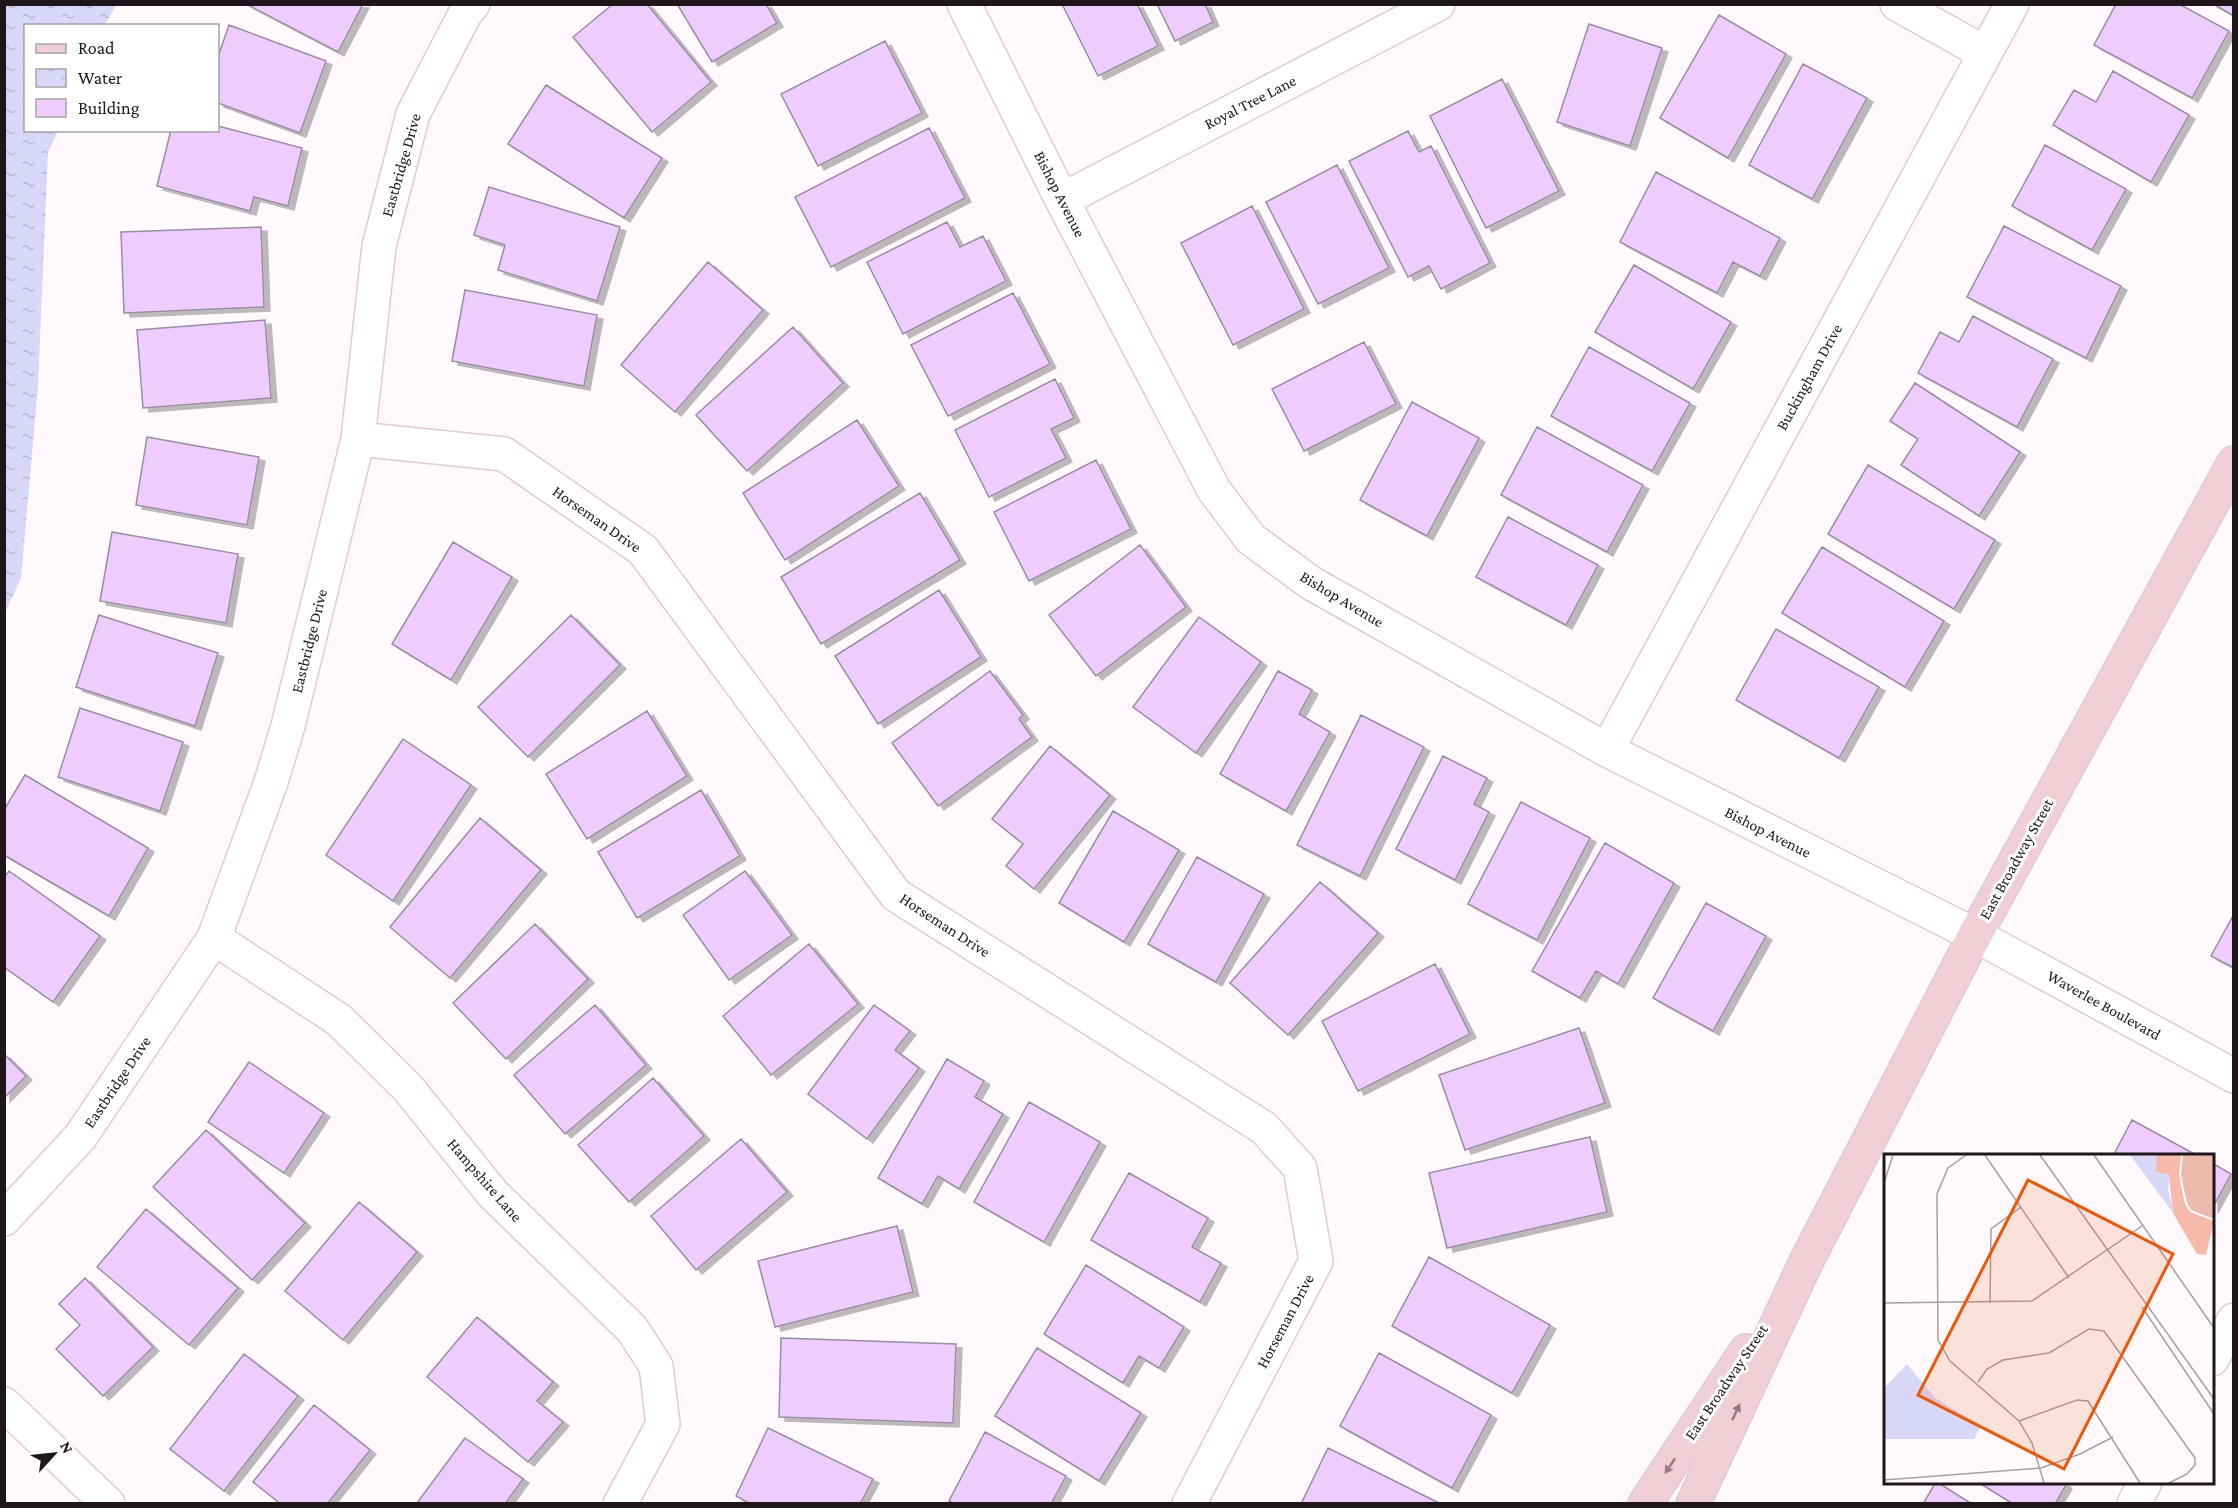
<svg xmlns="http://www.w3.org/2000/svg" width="2238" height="1508" font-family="'Crimson Pro',serif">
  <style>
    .water { fill: url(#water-ripples) }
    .building { fill: #eecdfe; stroke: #9a8ca1; stroke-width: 1.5; filter: url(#shadow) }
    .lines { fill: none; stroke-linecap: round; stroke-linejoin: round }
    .minor-casing { stroke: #e2c9d8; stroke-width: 36 }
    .secondary-casing { stroke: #e2c9d8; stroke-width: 36 }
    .minor { stroke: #fff; stroke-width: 33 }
    .secondary { stroke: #f0ced6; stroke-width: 33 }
    .oneway { fill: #927b82 }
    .labels { text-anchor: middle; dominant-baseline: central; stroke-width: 6; stroke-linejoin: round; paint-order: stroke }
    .street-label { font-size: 16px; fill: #1f161b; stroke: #fff }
    .inset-road { fill: none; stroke: #a59ea3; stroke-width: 1.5 }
    .view { fill: #e8590c; fill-opacity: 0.15; stroke: #e8590c; stroke-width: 3 }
    .inset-edge { fill: none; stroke: #1f161b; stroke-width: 3 }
  </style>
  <defs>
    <pattern id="water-ripples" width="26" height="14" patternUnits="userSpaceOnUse" patternTransform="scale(1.5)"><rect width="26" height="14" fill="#d8d7f8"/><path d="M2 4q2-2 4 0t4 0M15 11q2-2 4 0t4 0" fill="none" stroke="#b9b8d4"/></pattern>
    <filter id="shadow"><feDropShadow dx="6" dy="4" stdDeviation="0" flood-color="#0004"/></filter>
  </defs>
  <rect width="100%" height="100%" fill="#fff9fd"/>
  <!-- water -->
  <path class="water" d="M 5,4 L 116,5 L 105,25 L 26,26 L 26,130 L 58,131 L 48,152 L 38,386 L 21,578 L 5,613 Z"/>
  <!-- building -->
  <path class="building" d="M 246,4 L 363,4 L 338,52 Z
    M 613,4 L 647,4 L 711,82 L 652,132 L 573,37 Z
    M 677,4 L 766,4 L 777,23 L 712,62 Z
    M 1062,4 L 1137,4 L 1158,46 L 1098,76 Z
    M 1157,4 L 1205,4 L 1213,22 L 1175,41 Z
    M 2116,4 L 2179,4 L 2229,31 L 2192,98 L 2094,45 Z
    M 2213,4 L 2234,4 L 2234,16 Z
    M 1719,15 L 1786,54 L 1728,158 L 1660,118 Z
    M 1589,24 L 1662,48 L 1630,146 L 1557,122 Z
    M 229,25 L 326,61 L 300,133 L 218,103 L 218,57 Z
    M 885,41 L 922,113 L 818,166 L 781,94 Z
    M 1803,64 L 1867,98 L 1812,199 L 1749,165 Z
    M 2113,71 L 2189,115 L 2151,182 L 2053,125 L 2074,90 L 2096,102 Z
    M 1502,79 L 1559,191 L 1486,228 L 1430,116 Z
    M 546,85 L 662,158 L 624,218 L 508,144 Z
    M 218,126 L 302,148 L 288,206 L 254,197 L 250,211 L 157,186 L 171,130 L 218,130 Z
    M 929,128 L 965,198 L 831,267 L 795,197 Z
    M 1408,131 L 1419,152 L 1431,146 L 1490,263 L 1441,289 L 1429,266 L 1408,277 L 1349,161 Z
    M 2045,145 L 2126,189 L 2092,250 L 2012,206 Z
    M 1337,165 L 1389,268 L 1318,304 L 1266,202 Z
    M 1656,172 L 1780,238 L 1760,276 L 1733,262 L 1717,293 L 1620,242 Z
    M 489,187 L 620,227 L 597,301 L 498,270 L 505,245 L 474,235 Z
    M 1252,206 L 1304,309 L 1233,345 L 1181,243 Z
    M 947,222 L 960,247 L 983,236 L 1006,281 L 903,334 L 867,262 Z
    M 2004,226 L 2121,286 L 2086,358 L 1967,297 Z
    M 261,227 L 264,307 L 124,313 L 121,232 Z
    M 708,262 L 763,310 L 675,412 L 621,365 Z
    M 1634,265 L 1731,322 L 1693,389 L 1595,332 Z
    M 465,290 L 597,315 L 584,386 L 452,361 Z
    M 1013,293 L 1050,364 L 948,416 L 911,345 Z
    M 1973,316 L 2053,359 L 2017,427 L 1918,373 L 1940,332 L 1959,342 Z
    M 265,320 L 271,398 L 143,408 L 137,330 Z
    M 793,327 L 843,383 L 747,471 L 696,415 Z
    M 1364,342 L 1396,404 L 1304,451 L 1272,389 Z
    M 1589,347 L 1690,403 L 1652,471 L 1551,416 Z
    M 1055,379 L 1074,418 L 1051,429 L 1066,458 L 989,497 L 955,430 Z
    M 1915,383 L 2020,452 L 1979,516 L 1901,465 L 1918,439 L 1890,421 Z
    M 1412,402 L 1479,438 L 1427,536 L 1360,500 Z
    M 857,420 L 899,486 L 785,560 L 743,493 Z
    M 1537,427 L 1643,485 L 1607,552 L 1501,495 Z
    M 147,437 L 259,457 L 247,525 L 136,505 Z
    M 1096,460 L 1131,529 L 1029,581 L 994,512 Z
    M 1868,465 L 1995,540 L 1954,609 L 1828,534 Z
    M 920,493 L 960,560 L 821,644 L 781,577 Z
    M 1508,517 L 1598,565 L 1566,625 L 1476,577 Z
    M 112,532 L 238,554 L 226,623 L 100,601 Z
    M 453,542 L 512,577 L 451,680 L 392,644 Z
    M 1140,545 L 1186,607 L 1096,676 L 1049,615 Z
    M 1822,547 L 1944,621 L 1905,687 L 1782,613 Z
    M 939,590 L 981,657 L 878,724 L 835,656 Z
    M 99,615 L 218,653 L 195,726 L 76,687 Z
    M 571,615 L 620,665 L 528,757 L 478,707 Z
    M 1199,617 L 1261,662 L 1196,753 L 1133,707 Z
    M 1776,629 L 1879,687 L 1839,758 L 1736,700 Z
    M 990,671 L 1023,715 L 1019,719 L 1032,737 L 938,806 L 892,743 Z
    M 1278,671 L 1312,690 L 1299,714 L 1330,732 L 1286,811 L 1220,774 Z
    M 80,708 L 183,742 L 160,811 L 58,777 Z
    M 647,711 L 687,776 L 587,839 L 546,774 Z
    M 1361,715 L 1424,747 L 1360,876 L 1297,845 Z
    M 403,739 L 471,785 L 393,901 L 326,855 Z
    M 1050,746 L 1110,795 L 1034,889 L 1006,866 L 1023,844 L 992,819 Z
    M 1443,756 L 1487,778 L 1474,804 L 1489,812 L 1455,880 L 1396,849 Z
    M 25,775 L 148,848 L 109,916 L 4,855 L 4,810 Z
    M 701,790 L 740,856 L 637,918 L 598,852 Z
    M 1521,802 L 1590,838 L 1537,940 L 1468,904 Z
    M 1113,811 L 1179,850 L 1124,942 L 1059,903 Z
    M 480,818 L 541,870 L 450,978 L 390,927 Z
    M 1605,843 L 1674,883 L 1618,984 L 1596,971 L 1580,998 L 1532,971 Z
    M 1197,857 L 1264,894 L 1216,982 L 1148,944 Z
    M 9,871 L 100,936 L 53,1002 L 4,967 L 4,878 Z
    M 745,871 L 792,935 L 729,980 L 683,915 Z
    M 1320,882 L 1378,933 L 1288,1035 L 1230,983 Z
    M 1706,903 L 1766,936 L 1713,1031 L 1653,998 Z
    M 2234,914 L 2234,968 L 2211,956 Z
    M 535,924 L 588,979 L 506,1059 L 453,1003 Z
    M 809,944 L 858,1004 L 771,1075 L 723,1016 Z
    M 1435,964 L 1470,1034 L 1358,1091 L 1322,1021 Z
    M 595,1005 L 646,1065 L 565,1134 L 514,1075 Z
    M 874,1005 L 910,1031 L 895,1050 L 919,1068 L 867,1139 L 808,1094 Z
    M 1579,1028 L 1605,1103 L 1465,1150 L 1439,1075 Z
    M 4,1054 L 26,1076 L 4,1098 Z
    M 947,1059 L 984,1081 L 975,1097 L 1003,1114 L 959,1189 L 938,1176 L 922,1204 L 878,1178 Z
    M 249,1062 L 324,1113 L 284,1173 L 208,1122 Z
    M 653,1078 L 704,1136 L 629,1202 L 578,1145 Z
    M 1029,1102 L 1100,1142 L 1044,1242 L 974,1202 Z
    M 2132,1120 L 2198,1156 L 2113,1156 Z
    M 206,1130 L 305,1223 L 252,1280 L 153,1187 Z
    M 1590,1137 L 1607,1212 L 1447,1248 L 1429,1173 Z
    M 741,1139 L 787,1192 L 696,1270 L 651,1216 Z
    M 2212,1163 L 2231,1174 L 2212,1209 Z
    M 1129,1173 L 1208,1218 L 1192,1247 L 1221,1263 L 1200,1302 L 1091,1240 Z
    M 359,1202 L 417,1252 L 343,1340 L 285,1291 Z
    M 146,1209 L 238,1288 L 189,1345 L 97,1267 Z
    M 897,1226 L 913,1292 L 775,1327 L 758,1261 Z
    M 1429,1257 L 1550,1325 L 1512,1393 L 1392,1326 Z
    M 1086,1265 L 1184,1327 L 1159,1368 L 1139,1356 L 1123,1383 L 1044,1334 Z
    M 85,1278 L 153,1347 L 103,1396 L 56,1349 L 80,1325 L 59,1304 Z
    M 477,1317 L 553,1382 L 537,1401 L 563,1422 L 528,1462 L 427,1377 Z
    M 781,1338 L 956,1344 L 953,1423 L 779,1417 Z
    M 1037,1348 L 1141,1413 L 1099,1481 L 995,1416 Z
    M 1379,1353 L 1491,1415 L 1452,1488 L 1340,1426 Z
    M 244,1354 L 298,1396 L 224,1491 L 170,1449 Z
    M 314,1405 L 370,1450 L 327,1504 L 277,1504 L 278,1502 L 253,1482 Z
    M 768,1428 L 873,1479 L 860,1504 L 751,1504 L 736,1496 Z
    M 985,1432 L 1066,1476 L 1051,1504 L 955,1504 L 949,1501 Z
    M 465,1438 L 523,1479 L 505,1504 L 417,1503 Z
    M 1328,1448 L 1441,1504 L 1301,1504 Z
    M 1936,1482 L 1937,1482 L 1972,1504 L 1923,1504 Z
    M 1978,1482 L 2063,1482 L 2066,1485 L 2055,1504 L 2013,1504 Z"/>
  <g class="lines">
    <defs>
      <path id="minor" d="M 964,4 L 1062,200 L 1214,490 L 1251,539 L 1311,583 L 1607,750 L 1975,935 L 2234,1076
        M 1897,4 L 1985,53
        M 1062,200 L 1438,4
        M 358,439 L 504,454 L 643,550 L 896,895 L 1264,1128 L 1300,1168 L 1316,1261 L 1189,1504
        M 1607,750 L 2012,4
        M 214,938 L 339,1020 L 408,1088 L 493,1194 L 632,1329 L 656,1366 L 663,1424 L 620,1504
        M 4,1219 L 81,1136 L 214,938 L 271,782 L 288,726 L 358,439 L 379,246 L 413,114 L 465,14 L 473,4
        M 2212,1359 L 2234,1320
        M 4,1404 L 108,1504
        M 2134,1504 L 2145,1482"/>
      <path id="secondary" d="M 1645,1504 L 1746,1351
        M 1693,1504 L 1807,1260 L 1975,935 L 2234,463"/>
    </defs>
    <!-- minor casing -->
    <use href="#minor" class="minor-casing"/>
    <!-- secondary casing -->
    <use href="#secondary" class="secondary-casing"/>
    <!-- minor -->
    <use href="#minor" class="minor"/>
    <!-- secondary -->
    <use href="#secondary" class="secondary"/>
  </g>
  <!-- one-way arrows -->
  <defs><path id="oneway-solid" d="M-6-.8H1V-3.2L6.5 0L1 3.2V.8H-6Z" transform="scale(1.5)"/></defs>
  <g class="oneway">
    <use href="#oneway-solid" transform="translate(1736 1412) rotate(-65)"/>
    <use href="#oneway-solid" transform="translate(1670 1466) rotate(124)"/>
  </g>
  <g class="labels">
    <!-- street labels -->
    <g class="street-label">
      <text transform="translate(1250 102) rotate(-27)">Royal Tree Lane</text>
      <text transform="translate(401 165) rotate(-74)">Eastbridge Drive</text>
      <text transform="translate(1060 194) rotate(63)">Bishop Avenue</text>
      <text transform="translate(1809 377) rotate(-61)">Buckingham Drive</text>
      <text transform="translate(597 519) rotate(35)">Horseman Drive</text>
      <text transform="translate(1342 599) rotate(31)">Bishop Avenue</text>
      <text transform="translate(309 641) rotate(-76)">Eastbridge Drive</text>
      <text transform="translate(1768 832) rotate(27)">Bishop Avenue</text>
      <text transform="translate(2016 859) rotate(-61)">East Broadway Street</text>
      <text transform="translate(945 925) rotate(33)">Horseman Drive</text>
      <text transform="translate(2104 1005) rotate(29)">Waverlee Boulevard</text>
      <text transform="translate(117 1082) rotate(-56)">Eastbridge Drive</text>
      <text transform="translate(485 1180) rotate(49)">Hampshire Lane</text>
      <text transform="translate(1285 1321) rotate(-62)">Horseman Drive</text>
      <text transform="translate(1726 1382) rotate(-56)">East Broadway Street</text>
    </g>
  </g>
  <!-- overview -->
  <g transform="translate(1884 1154)">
    <rect width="330" height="330" fill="#fff9fd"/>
    <path d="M 272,1 L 297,1 L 295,21 L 301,50 L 306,58 L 330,67 L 322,101 L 313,100 L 289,59 L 285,21 L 272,18 Z" fill="#f7baaa"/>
    <path d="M 299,1 L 330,1 L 330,65 L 307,56 L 303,49 L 297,21 Z" fill="#ebbaad"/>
    <path d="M 246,1 L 273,2 L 272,18 L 286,21 L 284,35 L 290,60 ZM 23,210 L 51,244 L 91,268 L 96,274 L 90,285 L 0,285 L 0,234 Z" fill="#d8d7f8"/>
    <path class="inset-road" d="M 82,1 L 64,14 L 53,40 L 54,186 L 66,207 L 135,267 L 148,289 L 160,329M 101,1 L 185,124M 156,1 L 330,245M 210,1 L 330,174M 0,29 L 9,1M 0,149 L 148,147 L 258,72M 106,149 L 107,75 L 137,53M 258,153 L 330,260M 94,228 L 103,215 L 119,206 L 165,199 L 205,175 L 220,177 L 311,304 L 311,311 L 303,320 L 285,329M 135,267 L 193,246 L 204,247 L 256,329M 0,326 L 157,314 L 196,300 L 229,283"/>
    <path class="view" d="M 144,26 L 289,100 L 180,315 L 34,241 Z"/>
    <rect width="330" height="330" class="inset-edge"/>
  </g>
  <!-- border -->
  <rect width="2238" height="1508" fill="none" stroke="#1f161b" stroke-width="12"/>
  <!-- legend -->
  <rect x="24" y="24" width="195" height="108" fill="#ffffff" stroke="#a5a2a4" stroke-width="1.5"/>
  <rect x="36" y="44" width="30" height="9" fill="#f0ced6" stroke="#a5a2a4" stroke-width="1.5"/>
  <text x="78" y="54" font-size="18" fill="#1f161b">Road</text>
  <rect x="36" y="69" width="30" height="18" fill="url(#water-ripples)" stroke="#a5a2a4" stroke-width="1.5"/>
  <text x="78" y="84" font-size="18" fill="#1f161b">Water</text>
  <rect x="36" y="99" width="30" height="18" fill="#eecdfe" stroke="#a5a2a4" stroke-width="1.5"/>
  <text x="78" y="114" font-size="18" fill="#1f161b">Building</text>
  <!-- north arrow -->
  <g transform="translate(54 1454) rotate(63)" stroke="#ffffff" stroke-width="4.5" paint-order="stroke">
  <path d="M0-4.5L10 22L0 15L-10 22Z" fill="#1f161b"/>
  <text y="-9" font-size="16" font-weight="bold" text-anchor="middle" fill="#1f161b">N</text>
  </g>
</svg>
